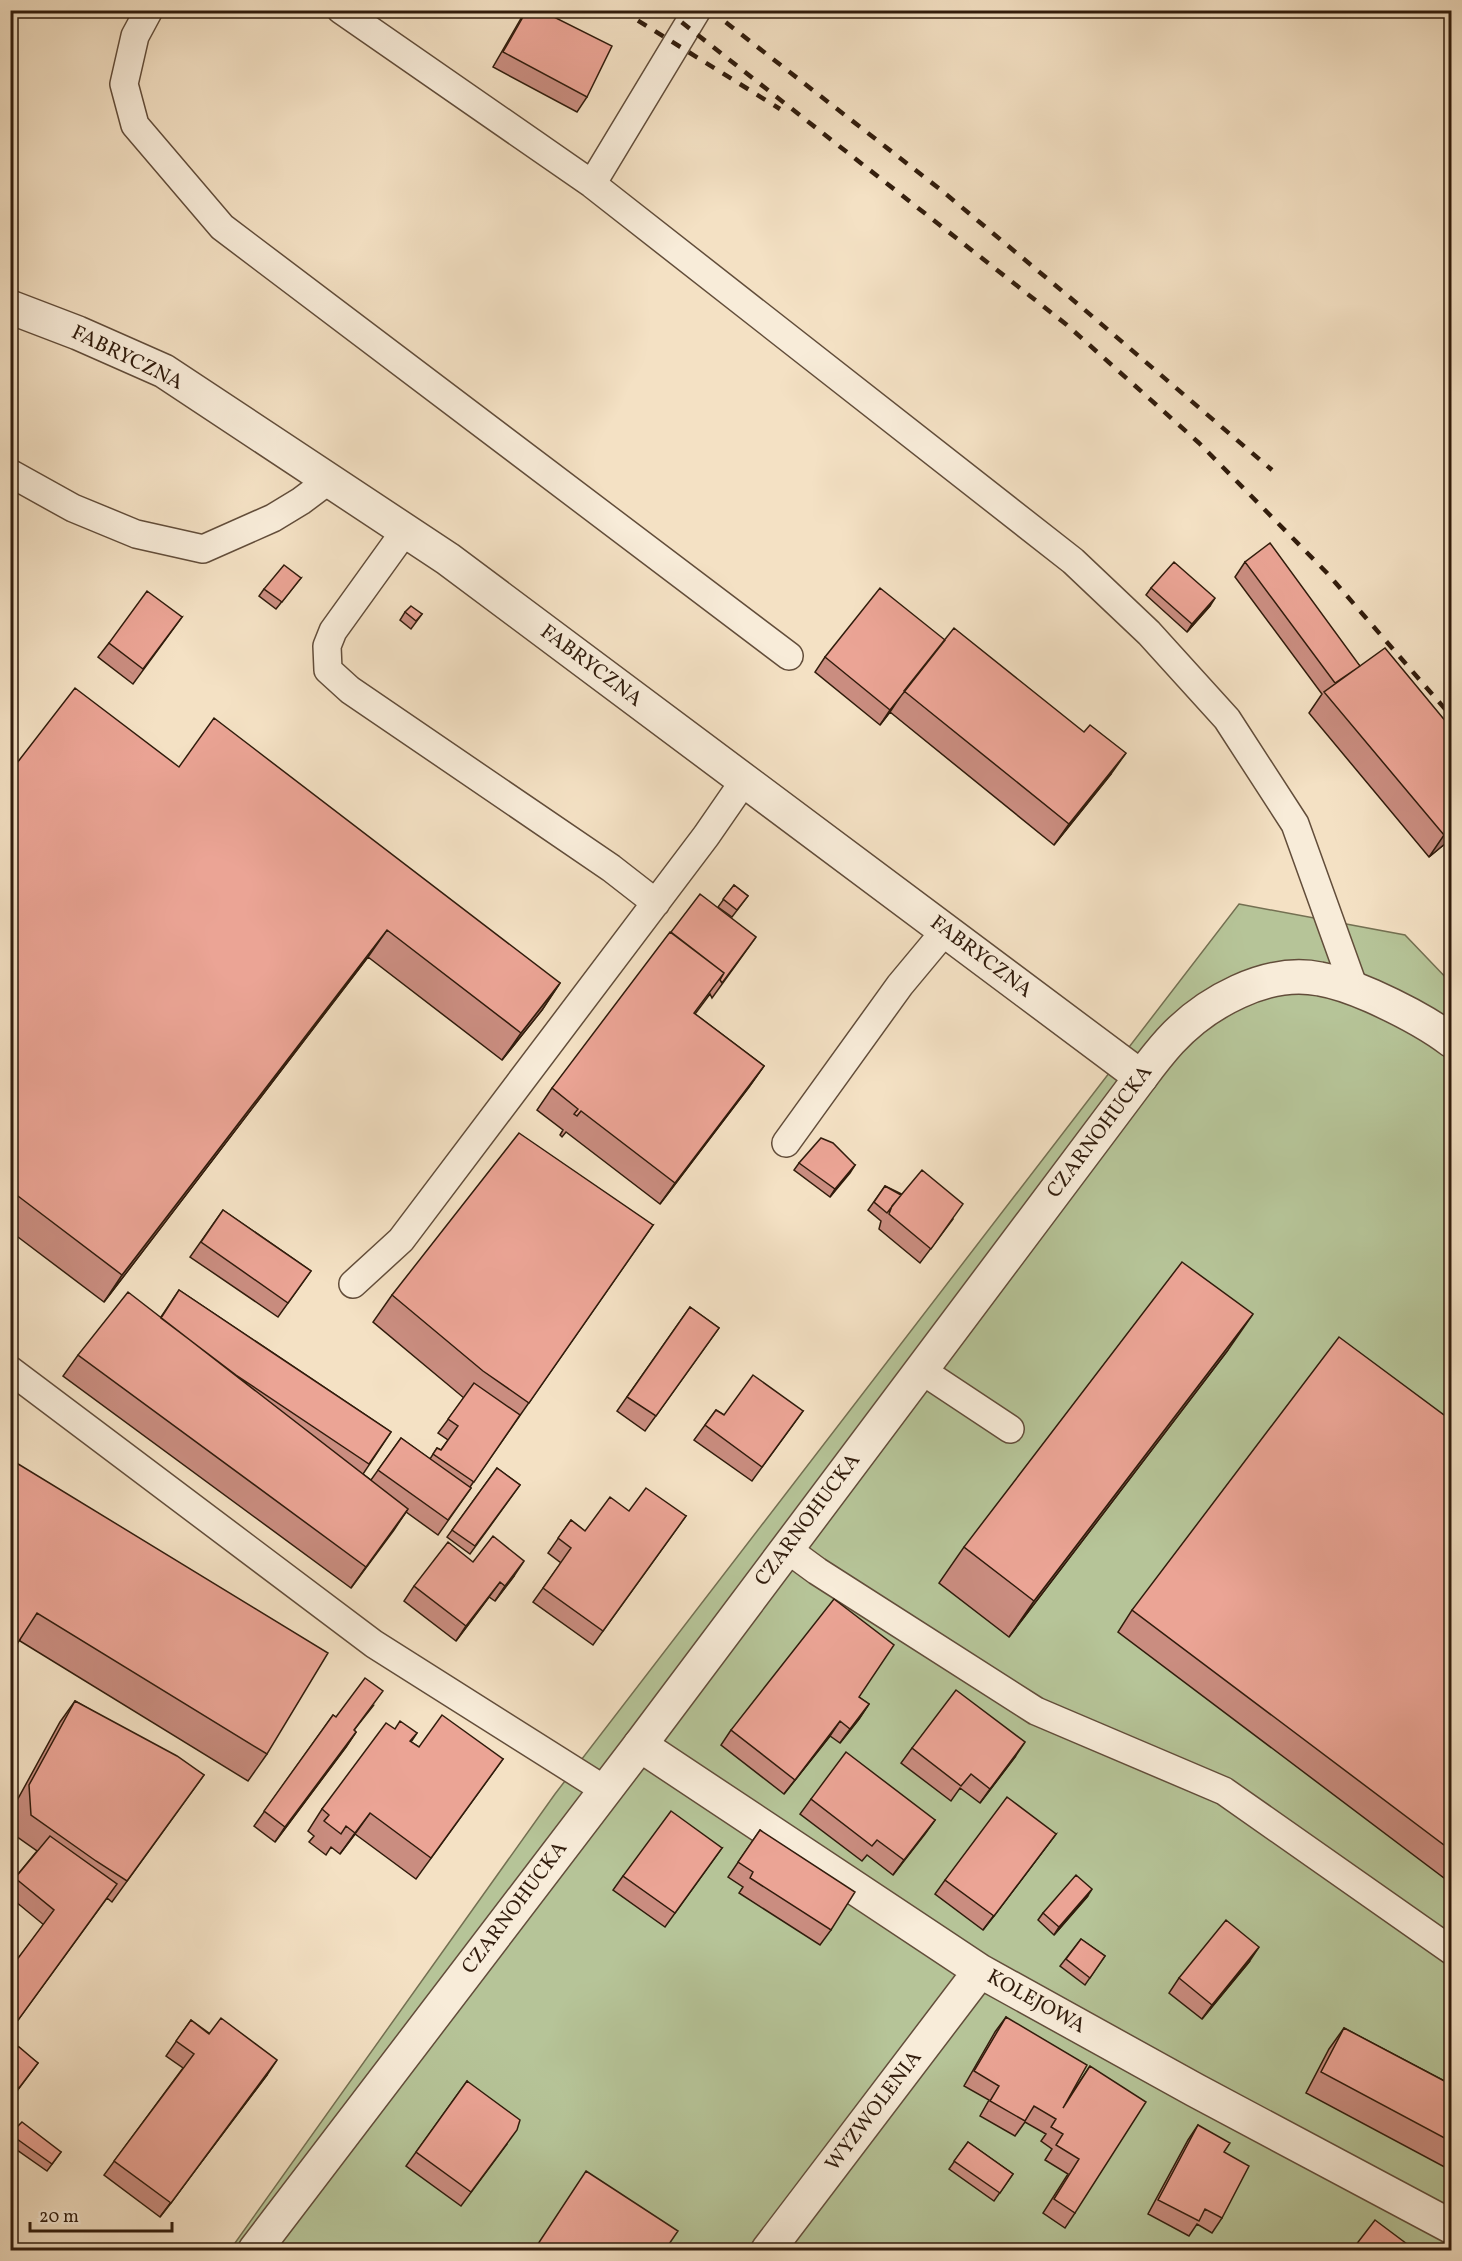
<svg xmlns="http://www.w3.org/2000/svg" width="1462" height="2261" font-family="Vollkorn,serif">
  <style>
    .green { fill: #b6c498; stroke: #747052; stroke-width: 1.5 }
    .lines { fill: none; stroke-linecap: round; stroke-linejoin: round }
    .service-casing { stroke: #624d3a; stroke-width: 30 }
    .minor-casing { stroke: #624d3a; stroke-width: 36 }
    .tertiary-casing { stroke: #624d3a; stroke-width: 36 }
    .service { stroke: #f8ecd9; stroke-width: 27 }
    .minor { stroke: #f8ecd9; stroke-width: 33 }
    .tertiary { stroke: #f8ecd9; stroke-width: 33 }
    .rail { stroke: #311c0c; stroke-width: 4.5; stroke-dasharray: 10 10; stroke-linecap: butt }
    .wall { fill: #ca8d80; stroke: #311c0c; stroke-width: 1.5 }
    .shaded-wall { fill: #a47368; stroke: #311c0c; stroke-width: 1.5 }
    .building { fill: #eba495; stroke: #311c0c; stroke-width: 1.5 }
    .labels { text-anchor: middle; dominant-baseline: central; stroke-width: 6; stroke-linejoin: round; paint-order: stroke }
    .street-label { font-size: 21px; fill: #311c0c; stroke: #f8ecd9 }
  </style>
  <rect width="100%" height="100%" fill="#f4e1c4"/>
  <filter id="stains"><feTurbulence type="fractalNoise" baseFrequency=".00333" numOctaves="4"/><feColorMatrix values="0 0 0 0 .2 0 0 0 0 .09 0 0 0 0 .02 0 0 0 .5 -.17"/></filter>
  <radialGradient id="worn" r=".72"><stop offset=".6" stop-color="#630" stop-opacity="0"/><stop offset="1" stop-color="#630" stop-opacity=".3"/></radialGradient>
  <!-- green -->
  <path class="green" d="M 1239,904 L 1405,935 L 1452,984 L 1451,2250 L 230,2250 L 555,1794 Z"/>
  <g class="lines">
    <defs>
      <path id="service" d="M 149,10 L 135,36 L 124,84 L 135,125 L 222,227 L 789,656
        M 341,10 L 592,184 L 1073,561 L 1149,633 L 1227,719 L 1295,824 L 1354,988
        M 592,184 L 697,10
        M 10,473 L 73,508 L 136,534 L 203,549 L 273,518 L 301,501 L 329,480
        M 405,531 L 333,631 L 327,646 L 328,670 L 350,690 L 611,868 L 656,903
        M 786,1143 L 900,985 L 945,931
        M 353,1284 L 401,1240 L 706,836 L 744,781
        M 10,1370 L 374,1644 L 605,1790
        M 921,1370 L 1010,1429
        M 787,1549 L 817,1571 L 1036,1711 L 1224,1791 L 1452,1951"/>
      <path id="minor" d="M 10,307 L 78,333 L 164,371 L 448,559 L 1141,1077
        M 640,1745 L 980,1971 L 1195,2090 L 1452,2227
        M 768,2250 L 980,1971"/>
      <path id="tertiary" d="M 255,2250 L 640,1745 L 1141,1077 C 1150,1065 1160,1052 1170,1041 C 1205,1003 1267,968 1320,979 C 1338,982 1356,989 1372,996 C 1401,1009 1427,1022 1452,1041"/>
    </defs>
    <!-- service casing -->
    <use href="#service" class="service-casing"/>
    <!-- minor casing -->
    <use href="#minor" class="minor-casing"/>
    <!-- tertiary casing -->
    <use href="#tertiary" class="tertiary-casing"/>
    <!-- service -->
    <use href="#service" class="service"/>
    <!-- minor -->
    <use href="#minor" class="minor"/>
    <!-- tertiary -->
    <use href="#tertiary" class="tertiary"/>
    <!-- rail -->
    <path class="rail" d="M 621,10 L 780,109
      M 666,10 L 1067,325 L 1199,443 L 1327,573 L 1452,717
      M 710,10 L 941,190 L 1079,305 L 1272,470"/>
  </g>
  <!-- wall -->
  <path class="wall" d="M 526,10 L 540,10 L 587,97 L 577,112 L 493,67 L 520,20 Z
    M 1245,562 L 1360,666 L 1452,729 L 1452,838 L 1429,857 L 1309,713 L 1322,694 L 1235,577 Z
    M 301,578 L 276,609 L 259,596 L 264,589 Z
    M 1151,588 L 1210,606 L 1187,632 L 1146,595 Z
    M 405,612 L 422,614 L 411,629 L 400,620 Z
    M 182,617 L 133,684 L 98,657 L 109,643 Z
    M 825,657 L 1111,774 L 1054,845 L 890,712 L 880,725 L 815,672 Z
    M 179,767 L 560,983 L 542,1010 L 502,1060 L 368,957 L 104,1302 L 10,1231 L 10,772 Z
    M 734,885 L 748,896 L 732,917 L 718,907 Z
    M 756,937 L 712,998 L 710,994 L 695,1014 L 764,1066 L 749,1087 L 660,1204 L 566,1132 L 562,1137 L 560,1135 L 563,1130 L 537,1110 L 552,1088 Z
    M 799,1163 L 855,1165 L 830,1197 L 794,1170 Z
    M 885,1186 L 953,1219 L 920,1263 L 879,1229 L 881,1221 L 868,1210 Z
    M 223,1210 L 311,1271 L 278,1317 L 190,1257 Z
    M 653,1225 L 470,1487 L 471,1488 L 438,1535 L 406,1512 L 351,1588 L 63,1376 L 78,1355 L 161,1317 L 179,1290 L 391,1432 L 363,1474 L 371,1480 L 401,1438 L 430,1459 L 437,1448 L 441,1450 L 448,1440 L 438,1433 L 464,1398 L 373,1322 L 392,1295 Z
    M 690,1307 L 719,1328 L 645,1431 L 617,1411 Z
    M 1228,1350 L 1009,1637 L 939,1583 L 964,1547 Z
    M 716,1410 L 724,1415 L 803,1411 L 752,1481 L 694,1440 Z
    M 1452,1421 L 1452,1884 L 1118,1632 L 1132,1610 Z
    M 10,1459 L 267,1754 L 248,1781 L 20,1641 Z
    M 497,1468 L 520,1485 L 470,1554 L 447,1537 Z
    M 629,1511 L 686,1516 L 593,1645 L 533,1602 L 561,1563 L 548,1553 L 571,1520 L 585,1531 Z
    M 473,1562 L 514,1576 L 495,1601 L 489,1597 L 456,1641 L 404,1601 L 414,1586 Z
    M 859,1697 L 869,1704 L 859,1719 L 840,1743 L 830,1736 L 784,1794 L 721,1745 L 731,1730 Z
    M 75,1701 L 204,1775 L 112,1902 L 107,1898 L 10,2031 L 10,1969 L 44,1925 L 10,1897 L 10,1884 L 37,1851 L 16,1836 L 14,1806 L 60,1722 Z
    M 373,1706 L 354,1730 L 356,1732 L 346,1747 L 275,1842 L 254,1826 L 333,1715 L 336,1717 Z
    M 395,1729 L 417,1733 L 411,1742 L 419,1747 L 503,1759 L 416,1879 L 355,1834 L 340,1854 L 331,1847 L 326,1855 L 309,1842 L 314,1836 L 308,1831 L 322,1809 Z
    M 912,1748 L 1015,1757 L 980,1803 L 960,1788 L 951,1801 L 901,1763 Z
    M 811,1799 L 935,1820 L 893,1875 L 867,1855 L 862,1861 L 800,1814 Z
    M 760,1830 L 831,1930 L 820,1945 L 739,1893 L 743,1887 L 728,1877 Z
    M 1056,1834 L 983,1930 L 935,1894 L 945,1880 Z
    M 722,1848 L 665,1927 L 613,1890 L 623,1876 Z
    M 1087,1897 L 1054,1935 L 1038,1920 L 1043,1913 Z
    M 1081,1939 L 1105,1956 L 1085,1985 L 1060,1966 Z
    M 1249,1962 L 1202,2019 L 1169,1993 L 1179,1978 Z
    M 1006,2017 L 1069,2098 L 1090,2066 L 1075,2213 L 1065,2228 L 1043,2213 L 1068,2174 L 1045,2160 L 1052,2149 L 1041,2141 L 1046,2134 L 1025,2122 L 1015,2136 L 980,2116 L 989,2100 L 964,2086 L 995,2032 Z
    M 191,2020 L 267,2075 L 160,2217 L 104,2175 L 183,2068 L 166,2056 Z
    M 1344,2028 L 1452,2085 L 1452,2171 L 1306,2093 L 1329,2049 Z
    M 10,2043 L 38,2063 L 14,2095 L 10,2093 Z
    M 467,2081 L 507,2144 L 461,2206 L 406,2166 Z
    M 1198,2125 L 1224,2152 L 1222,2218 L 1212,2233 L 1197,2224 L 1189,2236 L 1148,2214 L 1188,2140 Z
    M 10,2134 L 61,2152 L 47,2171 L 10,2145 Z
    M 968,2142 L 1013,2174 L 994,2201 L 949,2169 Z"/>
  <!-- shaded-wall -->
  <path class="shaded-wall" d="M 1215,598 L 1210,606 L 1187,632 L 1192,624 Z
    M 900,697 L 890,712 L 880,725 L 890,710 Z
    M 1126,753 L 1111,774 L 1054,845 L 1069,824 Z
    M 1452,829 L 1452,838 L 1429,857 L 1444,835 Z
    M 387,930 L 368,957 L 104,1302 L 122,1275 Z
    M 560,983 L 542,1010 L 502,1060 L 521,1033 Z
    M 764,1066 L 749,1087 L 660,1204 L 675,1183 Z
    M 855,1165 L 850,1173 L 830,1197 L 835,1189 Z
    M 1253,1314 L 1228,1350 L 1009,1637 L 1034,1601 Z
    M 408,1509 L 394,1530 L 351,1588 L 366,1567 Z
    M 524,1561 L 514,1576 L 495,1601 L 505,1586 Z
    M 500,1582 L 489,1597 L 456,1641 L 466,1626 Z
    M 869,1704 L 859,1719 L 840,1743 L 850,1729 Z
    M 840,1721 L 830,1736 L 784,1794 L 795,1780 Z
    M 356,1732 L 346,1747 L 275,1842 L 285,1827 Z
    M 1025,1742 L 1015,1757 L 980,1803 L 990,1789 Z
    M 370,1813 L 355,1834 L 340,1854 L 355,1833 Z
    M 935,1820 L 925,1834 L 893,1875 L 904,1860 Z
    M 1056,1834 L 1045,1848 L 983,1930 L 994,1916 Z
    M 1092,1889 L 1087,1897 L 1054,1935 L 1059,1927 Z
    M 1259,1947 L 1249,1962 L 1202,2019 L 1212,2005 Z
    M 277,2060 L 267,2075 L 160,2217 L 171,2203 Z"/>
  <!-- building -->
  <path class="building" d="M 527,10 L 540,10 L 612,46 L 587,97 L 503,52 Z
    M 1270,543 L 1360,666 L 1335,683 L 1245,562 Z
    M 1174,562 L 1215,598 L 1192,624 L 1151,588 Z
    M 284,565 L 301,578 L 282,602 L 264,589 Z
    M 880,588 L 945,640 L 890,710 L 825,657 Z
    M 147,591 L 182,617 L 143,669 L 109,643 Z
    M 411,606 L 422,614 L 416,621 L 405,612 Z
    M 954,628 L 1084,732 L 1090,725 L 1126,753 L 1069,824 L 904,691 Z
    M 1385,648 L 1452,729 L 1452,829 L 1444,835 L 1324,692 Z
    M 75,688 L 179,767 L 214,718 L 560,983 L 521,1033 L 387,930 L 122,1275 L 10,1190 L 10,772 Z
    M 734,885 L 748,896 L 737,910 L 723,899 Z
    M 700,894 L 756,937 L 722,983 L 720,980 L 724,973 L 671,932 Z
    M 670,932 L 724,973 L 694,1013 L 764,1066 L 675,1183 L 581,1111 L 577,1116 L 574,1114 L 578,1109 L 552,1088 Z
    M 519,1133 L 653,1225 L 529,1403 L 483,1371 L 392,1295 Z
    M 821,1138 L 833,1143 L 855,1165 L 835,1189 L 799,1163 Z
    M 922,1170 L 963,1204 L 931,1249 L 889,1214 L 892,1206 Z
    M 885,1186 L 901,1195 L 887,1213 L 874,1202 Z
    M 223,1210 L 311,1271 L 288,1303 L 201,1242 Z
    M 1182,1262 L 1253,1314 L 1034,1601 L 964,1547 Z
    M 179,1290 L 391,1432 L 369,1464 L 236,1375 L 161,1318 Z
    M 128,1292 L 408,1509 L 366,1567 L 78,1355 Z
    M 690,1307 L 719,1328 L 656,1416 L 627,1397 Z
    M 1339,1337 L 1452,1421 L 1452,1851 L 1132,1610 Z
    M 753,1375 L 803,1411 L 762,1467 L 705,1425 L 716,1410 L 724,1415 Z
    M 474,1383 L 520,1415 L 474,1482 L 433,1454 L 437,1448 L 441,1450 L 458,1426 L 448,1419 Z
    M 401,1438 L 471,1488 L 448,1520 L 378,1470 Z
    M 10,1459 L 328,1653 L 267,1754 L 37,1613 L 10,1655 Z
    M 497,1468 L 520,1485 L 475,1546 L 452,1530 Z
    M 646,1488 L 686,1516 L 603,1631 L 543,1588 L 571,1548 L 558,1538 L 571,1520 L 585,1531 L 610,1497 L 629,1511 Z
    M 493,1536 L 524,1561 L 505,1586 L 500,1582 L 466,1626 L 414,1586 L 448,1542 L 473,1562 Z
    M 834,1599 L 894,1645 L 859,1697 L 869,1704 L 850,1729 L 840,1721 L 795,1780 L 731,1730 Z
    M 365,1678 L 383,1691 L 354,1730 L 356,1732 L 285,1827 L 264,1811 L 333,1715 L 336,1717 Z
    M 956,1690 L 1025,1742 L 990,1789 L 971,1774 L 961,1786 L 912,1748 Z
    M 75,1701 L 177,1756 L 204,1775 L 127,1881 L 96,1861 L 31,1815 L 29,1785 Z
    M 442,1715 L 503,1759 L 431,1858 L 370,1813 L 355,1833 L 346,1826 L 341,1834 L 324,1821 L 329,1815 L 322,1809 L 386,1723 L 395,1729 L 400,1721 L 417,1733 L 410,1741 L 419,1747 Z
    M 846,1752 L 935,1820 L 904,1860 L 877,1840 L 872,1846 L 811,1799 Z
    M 1007,1797 L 1056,1834 L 994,1916 L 945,1880 Z
    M 671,1811 L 722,1848 L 675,1913 L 623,1876 Z
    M 760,1830 L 855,1892 L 831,1930 L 750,1878 L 753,1872 L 738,1862 Z
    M 50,1836 L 117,1884 L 16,2023 L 10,2018 L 10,1969 L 54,1910 L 15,1878 Z
    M 1076,1875 L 1092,1889 L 1059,1927 L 1043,1913 Z
    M 1226,1920 L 1259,1947 L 1212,2005 L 1179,1978 Z
    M 1081,1939 L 1105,1956 L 1090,1978 L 1066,1959 Z
    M 1006,2017 L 1087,2065 L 1063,2108 L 1090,2066 L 1146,2102 L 1075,2213 L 1054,2199 L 1079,2159 L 1056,2145 L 1063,2134 L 1051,2127 L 1056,2119 L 1034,2106 L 1025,2121 L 990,2101 L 999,2086 L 974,2071 Z
    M 221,2018 L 277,2060 L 171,2203 L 114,2161 L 194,2054 L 176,2041 L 191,2020 L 209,2034 Z
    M 1344,2028 L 1452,2085 L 1452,2142 L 1321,2072 Z
    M 10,2043 L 19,2047 L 38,2063 L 19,2088 L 10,2082 Z
    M 467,2081 L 520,2120 L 517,2130 L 471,2192 L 416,2152 Z
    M 22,2122 L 61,2152 L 52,2164 L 10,2134 Z
    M 1198,2125 L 1230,2143 L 1224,2152 L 1249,2166 L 1222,2218 L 1205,2209 L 1199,2221 L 1158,2200 Z
    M 968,2142 L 1013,2174 L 1000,2193 L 954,2161 Z
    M 586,2171 L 678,2231 L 665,2250 L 534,2250 Z
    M 1375,2220 L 1415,2250 L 1352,2250 Z
    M 10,2232 L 17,2238 L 10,2245 Z
    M 344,2244 L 350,2246 L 356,2250 L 339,2250 Z"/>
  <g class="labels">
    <!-- street labels -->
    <g class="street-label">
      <text transform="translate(127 358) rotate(26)">FABRYCZNA</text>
      <text transform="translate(591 666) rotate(37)">FABRYCZNA</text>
      <text transform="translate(981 957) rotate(37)">FABRYCZNA</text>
      <text transform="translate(1100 1132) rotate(-53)">CZARNOHUCKA</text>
      <text transform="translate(808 1520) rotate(-53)">CZARNOHUCKA</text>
      <text transform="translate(515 1908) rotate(-53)">CZARNOHUCKA</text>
      <text transform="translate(1036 2002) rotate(29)">KOLEJOWA</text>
      <text transform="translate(874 2111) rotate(-53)">WYZWOLENIA</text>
    </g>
  </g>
  <!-- margin -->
  <rect width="1462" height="2261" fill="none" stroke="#f4e1c4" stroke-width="36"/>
  <rect x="12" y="12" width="1438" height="2237" fill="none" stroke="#311c0c" stroke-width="3"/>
  <rect x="18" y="18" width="1426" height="2225" fill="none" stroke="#311c0c" stroke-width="1.5"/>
  <!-- scale -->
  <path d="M30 2222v9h142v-9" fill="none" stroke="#311c0c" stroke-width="3"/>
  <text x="39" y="2222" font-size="18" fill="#311c0c" stroke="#f8ecd9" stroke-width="4.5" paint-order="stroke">20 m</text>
  <rect width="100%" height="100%" filter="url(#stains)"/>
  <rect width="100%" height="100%" fill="url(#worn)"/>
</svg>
